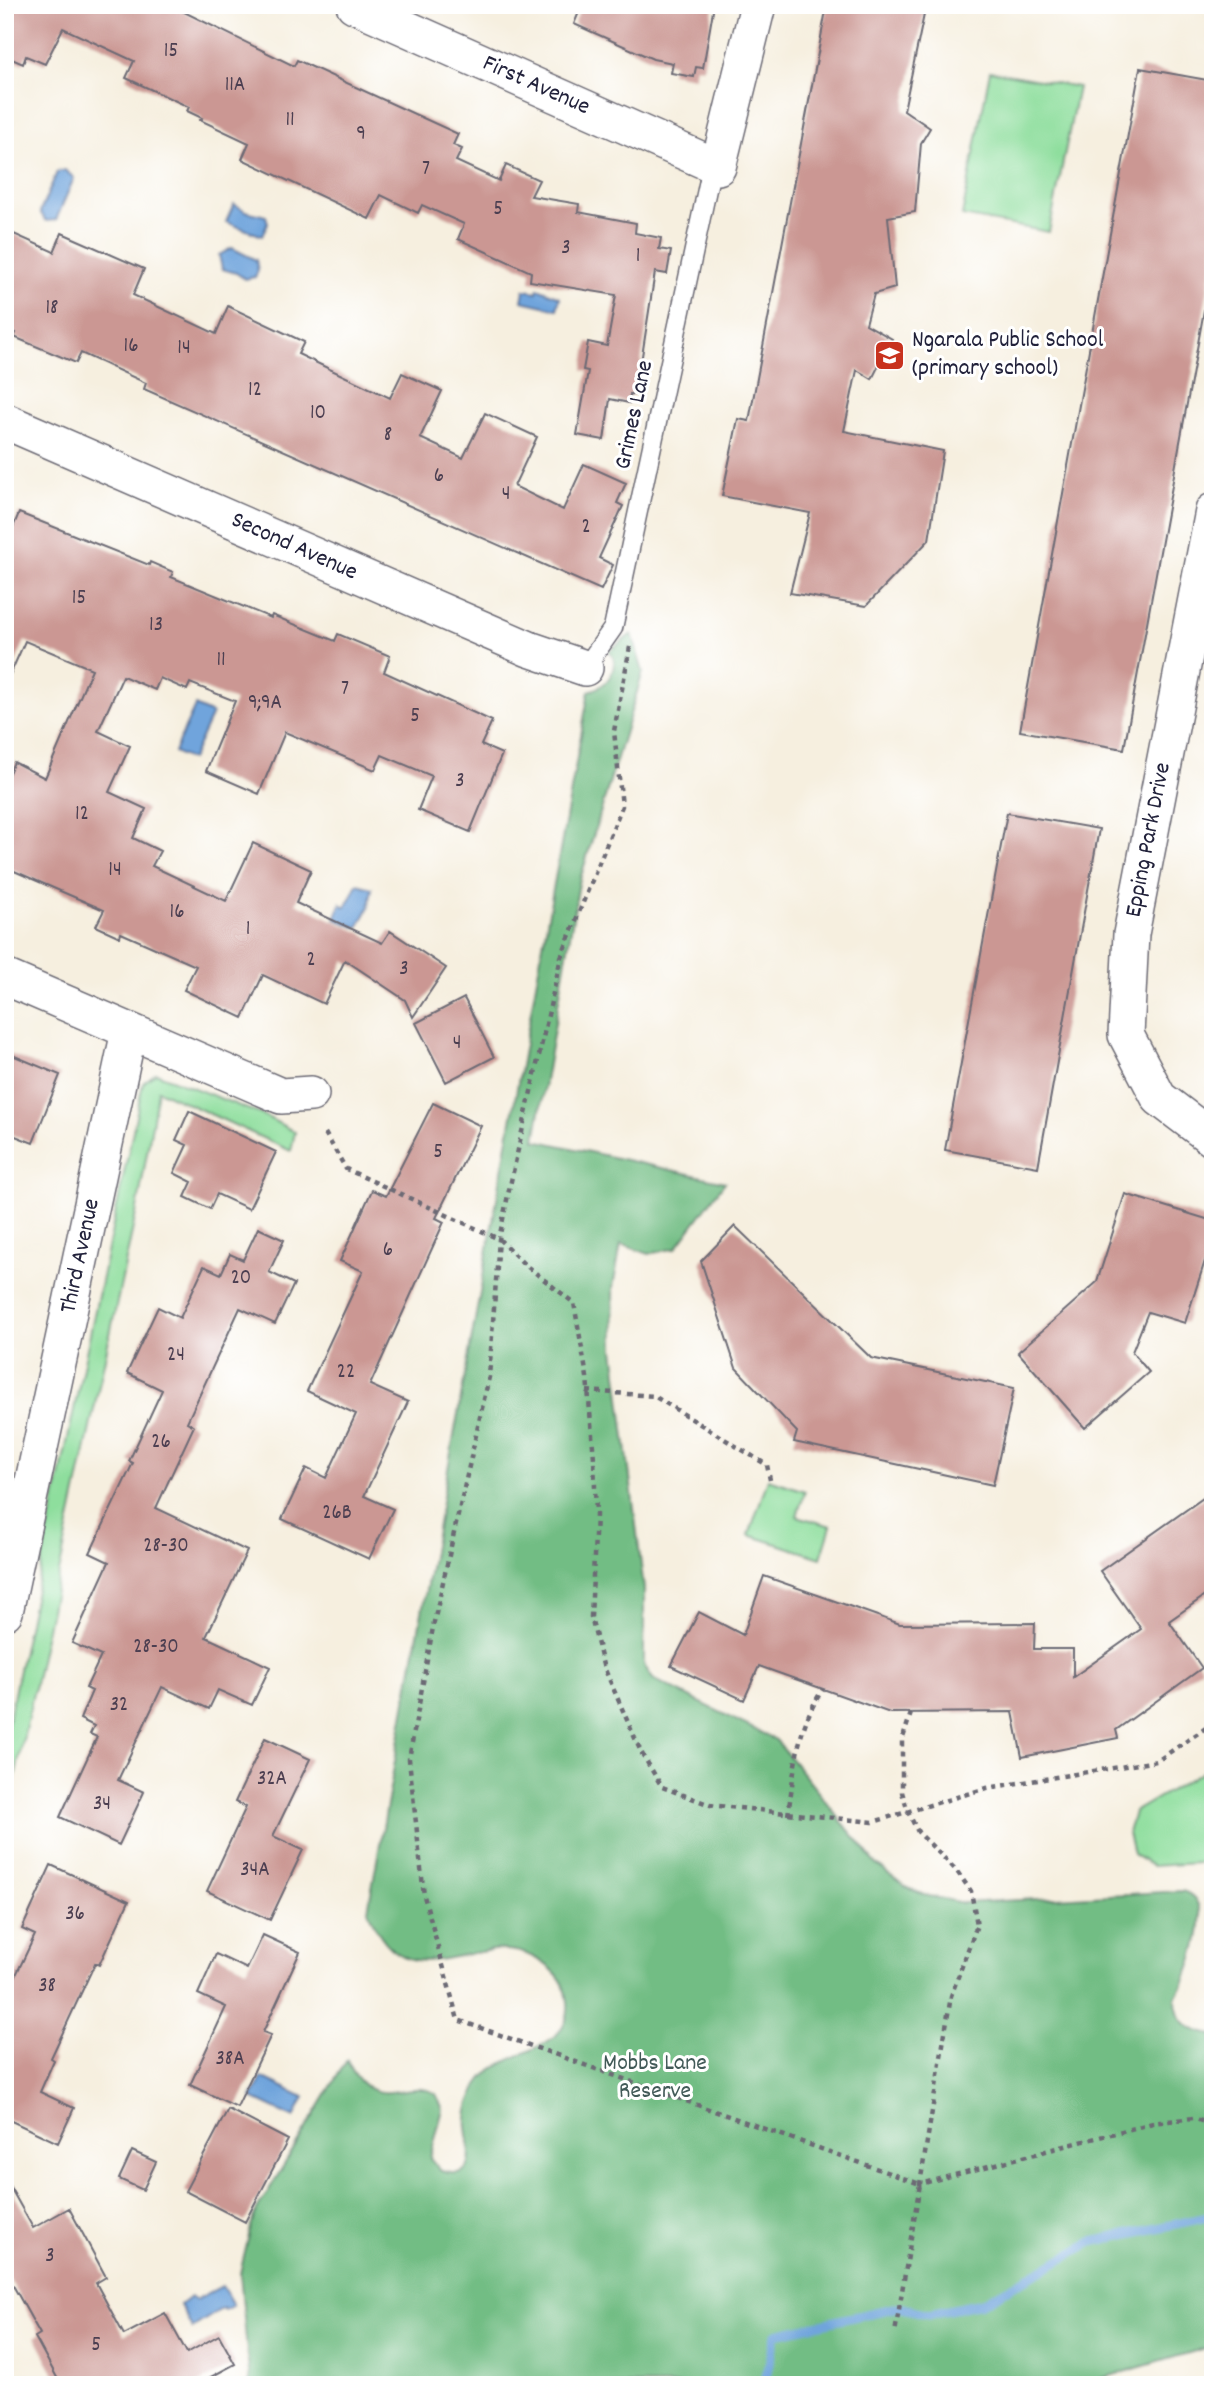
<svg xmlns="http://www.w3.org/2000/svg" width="1218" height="2390" font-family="Dekko,sans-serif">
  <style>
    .green { fill: #8ede9d; stroke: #58806c; stroke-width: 2 }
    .forest { fill: #72bd84; stroke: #4a7060; stroke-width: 2 }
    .water { fill: #6fa4dc; stroke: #48638c; stroke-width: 2 }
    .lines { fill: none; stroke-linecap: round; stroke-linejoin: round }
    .stream { stroke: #6fa4dc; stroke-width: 9 }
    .building { fill: #cb9793 }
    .service-casing { stroke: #6c6a74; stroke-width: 21 }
    .minor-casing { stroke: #6c6a74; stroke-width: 38 }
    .path { stroke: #6c6a74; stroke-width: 4.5; stroke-dasharray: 5 5; stroke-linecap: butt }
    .service { stroke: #fff; stroke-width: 18 }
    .minor { stroke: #fff; stroke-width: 35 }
    .labels { text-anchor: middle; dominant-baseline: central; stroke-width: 6; stroke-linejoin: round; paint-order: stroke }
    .number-label { font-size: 21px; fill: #4c3f51 }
    .street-label { font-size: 24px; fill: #22223b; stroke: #fff }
    .poi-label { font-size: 24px; fill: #22223b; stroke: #fff; text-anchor: start }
    .park-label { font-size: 24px; fill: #425a58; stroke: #fff }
  </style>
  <rect width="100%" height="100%" fill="#fff"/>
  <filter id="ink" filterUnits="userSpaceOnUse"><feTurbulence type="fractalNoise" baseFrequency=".0143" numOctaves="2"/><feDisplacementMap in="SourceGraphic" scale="14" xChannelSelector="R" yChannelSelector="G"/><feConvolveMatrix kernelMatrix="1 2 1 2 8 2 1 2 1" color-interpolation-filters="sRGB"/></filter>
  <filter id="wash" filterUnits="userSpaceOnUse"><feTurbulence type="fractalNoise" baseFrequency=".00686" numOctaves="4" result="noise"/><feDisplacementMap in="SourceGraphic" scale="28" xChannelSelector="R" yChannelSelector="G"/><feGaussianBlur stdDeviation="1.57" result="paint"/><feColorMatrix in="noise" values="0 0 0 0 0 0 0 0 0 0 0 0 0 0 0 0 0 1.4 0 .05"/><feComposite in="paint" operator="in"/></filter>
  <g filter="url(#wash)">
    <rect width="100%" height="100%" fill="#f6efdf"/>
    <!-- green -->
    <path class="green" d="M 990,71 L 1078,87 L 1049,232 L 962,216 Z
      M 156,1073 L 265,1116 L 295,1132 L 291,1151 L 158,1090 L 138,1204 L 5,1824 L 5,1736 L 143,1083 Z
      M 768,1479 L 805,1491 L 797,1516 L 831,1526 L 821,1558 L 749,1535 Z
      M 1213,1765 L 1213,1862 L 1152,1866 L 1133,1854 L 1128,1833 L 1134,1812 Z"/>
    <!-- forest -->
    <path class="forest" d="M 632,634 L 643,672 L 579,883 L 535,1140 L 725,1182 L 676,1248 L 649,1254 L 621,1244 L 613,1287 L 614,1349 L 644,1589 L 644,1665 L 653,1679 L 776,1740 L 877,1865 L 906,1887 L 924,1895 L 963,1903 L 1182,1891 C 1218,1899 1192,1969 1176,1998 C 1176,2023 1191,2031 1213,2035 L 1213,2346 L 1079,2385 L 250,2385 L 240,2273 L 254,2215 L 347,2060 C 374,2119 406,2075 436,2094 L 443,2109 L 430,2158 L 441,2171 C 480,2182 469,2149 467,2127 C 465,2111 472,2095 480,2082 C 504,2047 579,2053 567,1996 C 564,1978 549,1965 533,1957 C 474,1926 405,2010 368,1910 L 589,691 C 605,687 615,675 614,659 L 609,651 Z"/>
    <!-- water -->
    <path class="water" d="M 65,170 L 74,178 L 56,220 L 46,221 L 40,212 L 57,172 Z
      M 234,204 L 246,211 L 266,216 L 268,223 L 262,236 L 226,222 Z
      M 232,248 L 256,260 L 258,271 L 255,277 L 245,279 L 236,273 L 222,269 L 219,255 Z
      M 538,288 L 560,297 L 557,309 L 522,301 L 524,290 L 537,292 Z
      M 195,706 L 212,714 L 191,760 L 174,752 Z
      M 357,884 L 372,888 L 369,907 L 358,928 L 335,919 L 341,904 L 346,907 Z
      M 262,2077 L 304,2097 L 294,2118 L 252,2098 Z
      M 222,2286 L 233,2305 L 225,2310 L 223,2308 L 192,2328 L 180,2305 L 190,2297 L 195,2300 Z"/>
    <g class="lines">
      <!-- stream -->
      <path class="stream" d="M 764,2385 L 776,2334 L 898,2307 L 929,2314 L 982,2303 L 1092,2242 L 1213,2216"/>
    </g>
    <g id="blocks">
      <!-- building -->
      <path class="building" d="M 5,5 L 170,5 L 294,66 L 297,60 L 458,134 L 453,145 L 462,149 L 456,161 L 499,181 L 506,165 L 539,180 L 531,196 L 579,204 L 578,212 L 636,223 L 635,233 L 661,238 L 659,249 L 671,251 L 667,274 L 655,272 L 636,395 L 630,394 L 629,403 L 610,399 L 604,440 L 577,435 L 588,371 L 583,370 L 588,342 L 607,346 L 616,295 L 530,281 L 531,272 L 458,239 L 464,224 L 422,205 L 418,213 L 381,195 L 369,219 L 242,159 L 249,143 L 200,120 L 202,118 L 187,111 L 189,107 L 126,78 L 134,61 L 63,28 L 45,64 L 26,56 L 23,64 L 5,56 Z
        M 582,5 L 714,5 L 703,68 L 696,67 L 694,77 L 671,73 L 673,63 L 653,59 L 574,24 Z
        M 827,5 L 926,5 L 904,110 L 930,128 L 921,143 L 915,212 L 888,217 L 895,288 L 874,294 L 866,324 L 892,339 L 872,379 L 857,370 L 844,431 L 943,451 L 929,540 L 866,606 L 790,593 L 810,513 L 722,496 L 738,419 L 749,421 Z
        M 1140,68 L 1213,81 L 1213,261 L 1124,749 L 1020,731 Z
        M 62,233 L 144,269 L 133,295 L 216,334 L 228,306 L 304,342 L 298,354 L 390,398 L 402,373 L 442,391 L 420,438 L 463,458 L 485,413 L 537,437 L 514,486 L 563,510 L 584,464 L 626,483 L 617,503 L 623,506 L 599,558 L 613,565 L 601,590 L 144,389 L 146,383 L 81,353 L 76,363 L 14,337 L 16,333 L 5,328 L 5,252 L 14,234 L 54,252 Z
        M 19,513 L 149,565 L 150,562 L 173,572 L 171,577 L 271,618 L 272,615 L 335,641 L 338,634 L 390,656 L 384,672 L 492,721 L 481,745 L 502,754 L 470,832 L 418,810 L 432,776 L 382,755 L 375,770 L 285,732 L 259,794 L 206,771 L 235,701 L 190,683 L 187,690 L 160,678 L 155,690 L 123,676 L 98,731 L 130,746 L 109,792 L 146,809 L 133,838 L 160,851 L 152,866 L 226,901 L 253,843 L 311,870 L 296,903 L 382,943 L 390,931 L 446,968 L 413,1017 L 405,1000 L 345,960 L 324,1004 L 263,975 L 243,1018 L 184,990 L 196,966 L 121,933 L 120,937 L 96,926 L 104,910 L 5,867 L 5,781 L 14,762 L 45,778 L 92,669 L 25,641 L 5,686 L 5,546 Z
        M 1007,813 L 1099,829 L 1038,1167 L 945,1150 Z
        M 464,998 L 494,1057 L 446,1082 L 416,1023 Z
        M 5,1052 L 60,1075 L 33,1143 L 5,1132 Z
        M 433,1103 L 481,1126 L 436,1218 L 444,1222 L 370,1385 L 408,1402 L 364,1496 L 393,1509 L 369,1559 L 282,1519 L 306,1468 L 326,1478 L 356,1414 L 307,1391 L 363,1271 L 340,1261 L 372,1190 L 386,1196 Z
        M 189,1111 L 276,1152 L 249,1209 L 217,1194 L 210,1209 L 185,1197 L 192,1182 L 174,1173 L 187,1145 L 176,1140 Z
        M 1125,1194 L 1213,1221 L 1213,1236 L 1185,1323 L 1148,1312 L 1132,1352 L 1149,1372 L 1085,1428 L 1018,1352 L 1097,1282 Z
        M 735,1226 L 871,1358 L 1014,1388 L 993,1485 L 794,1442 L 797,1432 L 736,1368 L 701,1261 Z
        M 258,1228 L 284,1240 L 269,1272 L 294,1284 L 275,1324 L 240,1308 L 187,1422 L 194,1426 L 156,1508 L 247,1551 L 206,1637 L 270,1667 L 252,1705 L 218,1690 L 209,1709 L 162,1687 L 118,1780 L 144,1792 L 119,1845 L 60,1817 L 97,1737 L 90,1734 L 94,1726 L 80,1719 L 92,1691 L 86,1688 L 101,1656 L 72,1643 L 109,1562 L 90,1553 L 133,1463 L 129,1461 L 162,1390 L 127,1373 L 158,1307 L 180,1318 L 204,1266 L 221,1274 L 230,1254 L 243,1260 Z
        M 1213,1491 L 1213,1590 L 1169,1621 L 1202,1668 L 1116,1730 L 1118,1738 L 1022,1757 L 1013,1712 L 890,1713 L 759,1666 L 744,1700 L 671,1666 L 699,1612 L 743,1635 L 764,1576 L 900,1624 L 1035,1623 L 1034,1649 L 1073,1649 L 1073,1677 L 1141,1629 L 1100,1571 Z
        M 265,1738 L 310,1759 L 273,1836 L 303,1850 L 270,1920 L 207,1891 L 246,1807 L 235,1802 Z
        M 51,1865 L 129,1901 L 99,1965 L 95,1963 L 51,2058 L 54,2060 L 40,2092 L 74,2108 L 58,2143 L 5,2118 L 5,1998 L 35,1935 L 22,1929 Z
        M 263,1935 L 300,1952 L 263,2032 L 271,2035 L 237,2107 L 190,2085 L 226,2007 L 198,1994 L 216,1954 L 247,1969 Z
        M 228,2109 L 288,2140 L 245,2222 L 185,2191 Z
        M 132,2151 L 156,2162 L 143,2190 L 119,2179 Z
        M 5,2178 L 33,2228 L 69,2208 L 106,2277 L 96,2283 L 124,2335 L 165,2313 L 187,2353 L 219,2335 L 235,2364 L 196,2385 L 61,2385 L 35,2337 L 40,2334 L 5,2271 Z"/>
    </g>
  </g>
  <g filter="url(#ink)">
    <use href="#blocks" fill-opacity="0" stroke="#6c6a74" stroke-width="2"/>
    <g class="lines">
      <defs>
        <path id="service" d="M 585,668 L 613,628 L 709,180 L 718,167"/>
        <path id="minor" d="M 354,5 L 718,167 L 758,5
          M 5,421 L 529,649 L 585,668
          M 1213,511 L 1131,934 L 1126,1035 L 1159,1098 L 1213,1139
          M 5,977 L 281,1096 L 311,1094
          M 5,1612 L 129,1031"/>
      </defs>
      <!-- service casing -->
      <use href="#service" class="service-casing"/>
      <!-- minor casing -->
      <use href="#minor" class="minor-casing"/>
      <!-- path -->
      <path class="path" d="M 630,647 L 614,731 L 622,806 L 561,957 L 509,1190 L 499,1239 L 489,1377 L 434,1622 L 409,1759 L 424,1896 L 458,2020 L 920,2184 L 895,2333
        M 325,1133 L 346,1169 L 499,1239 L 524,1264 L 574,1303 L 587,1377 L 594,1458 L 596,1515 L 591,1617 L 603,1665 L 641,1752 L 662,1787 L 710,1805 L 873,1822 L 987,1788 L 1157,1761 L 1213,1723
        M 587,1391 L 654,1396 L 767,1465 L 770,1480
        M 911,1713 L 902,1741 L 902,1792 L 908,1812 L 918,1832 L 956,1870 L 971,1891 L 977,1925 L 951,1996 L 920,2184 L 1153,2123 L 1193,2118 L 1213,2125
        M 788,1815 C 795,1767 796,1729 823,1689"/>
      <!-- service -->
      <use href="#service" class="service"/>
      <!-- minor -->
      <use href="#minor" class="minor"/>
    </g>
  </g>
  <!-- icons -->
  <defs>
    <symbol id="school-square" viewBox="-11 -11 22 22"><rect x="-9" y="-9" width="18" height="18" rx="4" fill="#c8321e" stroke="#fff"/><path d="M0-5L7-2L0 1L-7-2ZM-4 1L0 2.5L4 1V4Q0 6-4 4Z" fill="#fff"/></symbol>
  </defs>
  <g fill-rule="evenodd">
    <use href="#school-square" x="872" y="338" width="35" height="35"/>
  </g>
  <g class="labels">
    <!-- number labels -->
    <g class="number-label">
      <text x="171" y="52">15</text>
      <text x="235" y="86">11A</text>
      <text x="290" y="121">11</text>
      <text x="361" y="135">9</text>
      <text x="426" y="170">7</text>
      <text x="498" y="210">5</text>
      <text x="566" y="249">3</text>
      <text x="638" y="257">1</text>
      <text x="52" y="309">18</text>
      <text x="131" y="347">16</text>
      <text x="184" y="349">14</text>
      <text x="255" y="391">12</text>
      <text x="318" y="414">10</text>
      <text x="388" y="436">8</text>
      <text x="439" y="477">6</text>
      <text x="506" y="495">4</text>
      <text x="586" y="528">2</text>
      <text x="79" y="599">15</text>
      <text x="156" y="626">13</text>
      <text x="221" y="661">11</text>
      <text x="345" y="690">7</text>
      <text x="265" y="704">9;9A</text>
      <text x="415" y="717">5</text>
      <text x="460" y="782">3</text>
      <text x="82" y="815">12</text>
      <text x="115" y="871">14</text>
      <text x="177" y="913">16</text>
      <text x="248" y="930">1</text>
      <text x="311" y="961">2</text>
      <text x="404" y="970">3</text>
      <text x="457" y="1044">4</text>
      <text x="438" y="1153">5</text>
      <text x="388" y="1251">6</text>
      <text x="241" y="1279">20</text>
      <text x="176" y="1356">24</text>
      <text x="346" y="1373">22</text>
      <text x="161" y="1443">26</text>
      <text x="337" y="1514">26B</text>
      <text x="166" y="1547">28-30</text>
      <text x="156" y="1648">28-30</text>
      <text x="119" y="1706">32</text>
      <text x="272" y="1780">32A</text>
      <text x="102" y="1805">34</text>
      <text x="255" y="1871">34A</text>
      <text x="75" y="1915">36</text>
      <text x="47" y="1987">38</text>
      <text x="230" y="2060">38A</text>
      <text x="50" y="2257">3</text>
      <text x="96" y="2346">5</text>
    </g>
    <!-- street labels -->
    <g class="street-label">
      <text transform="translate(536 86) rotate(24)">First Avenue</text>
      <text transform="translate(635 415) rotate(-78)">Grimes Lane</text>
      <text transform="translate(294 547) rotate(24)">Second Avenue</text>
      <text transform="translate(1149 840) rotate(-79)">Epping Park Drive</text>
      <text transform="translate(81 1256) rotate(-78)">Third Avenue</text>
    </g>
    <!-- poi labels -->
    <g class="poi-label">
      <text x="912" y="341">Ngarala Public School<tspan x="912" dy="28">(primary school)</tspan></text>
    </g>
    <!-- park labels -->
    <g class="park-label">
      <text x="655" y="2064">Mobbs Lane<tspan x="655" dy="28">Reserve</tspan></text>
    </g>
  </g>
  <!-- margin -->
  <rect width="1218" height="2390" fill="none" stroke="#fff" stroke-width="28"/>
</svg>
